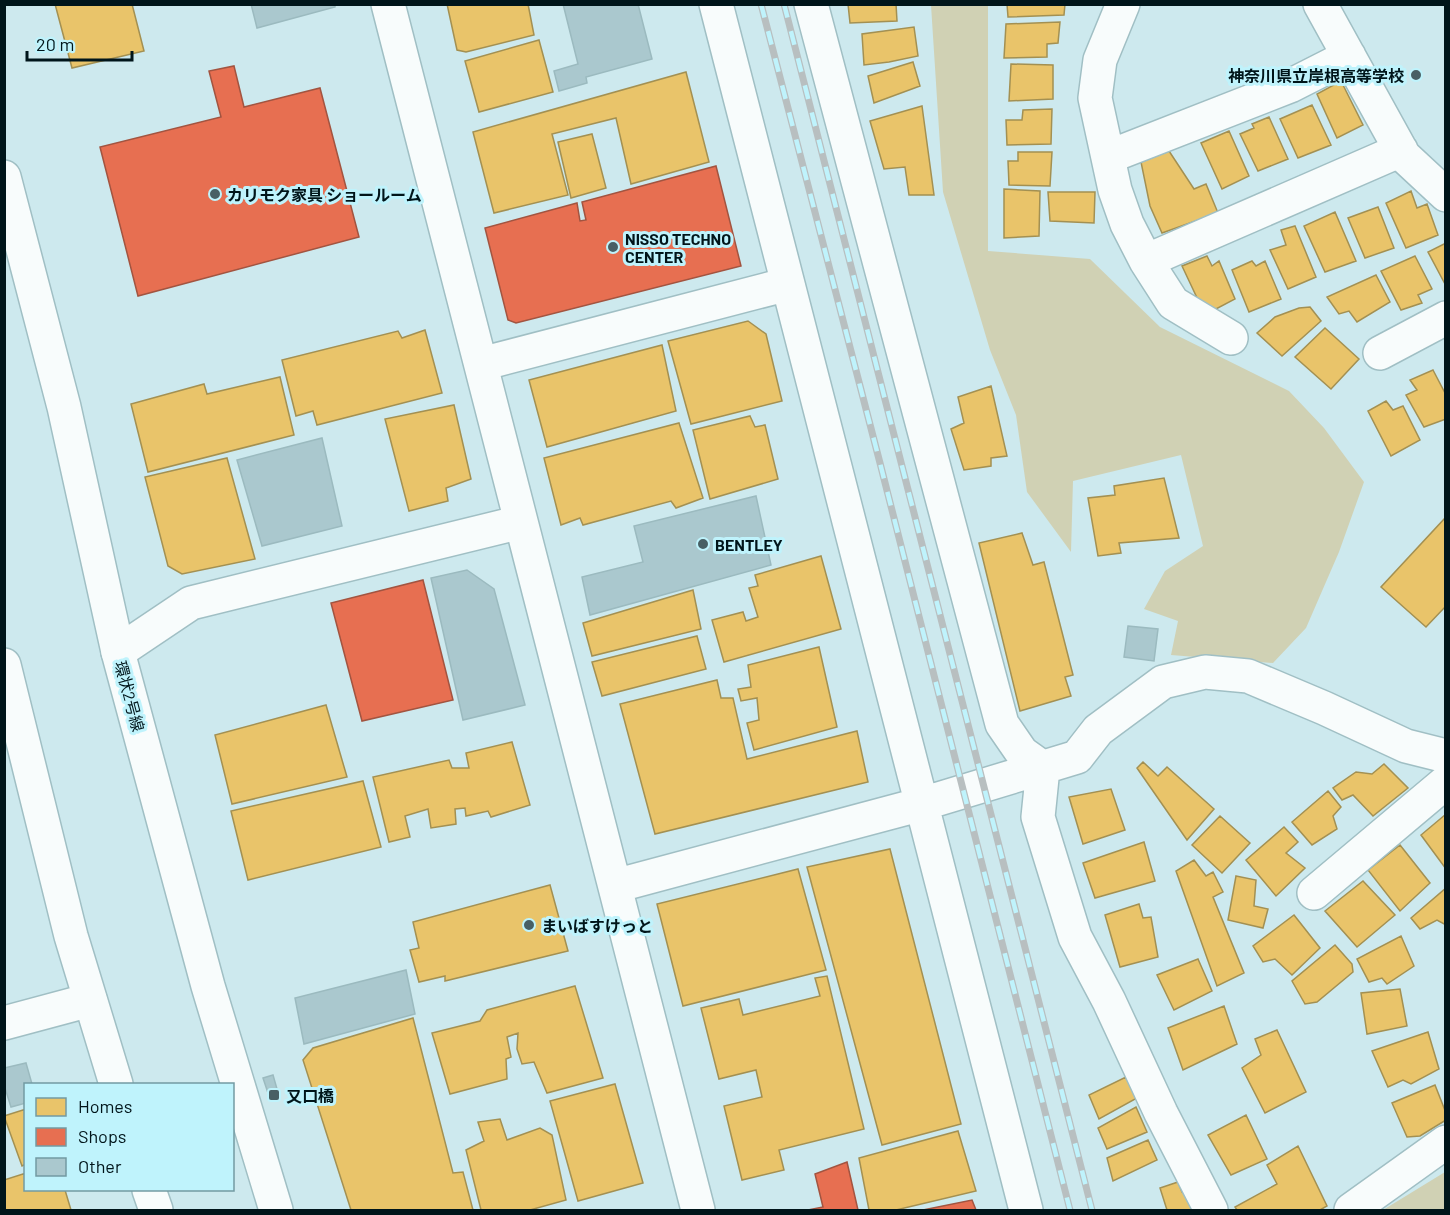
<svg xmlns="http://www.w3.org/2000/svg" width="1450" height="1215" font-family="Barlow,'Noto Sans JP',sans-serif">
  <style>
    .green { fill: #d0d1b4 }
    .homes { fill: #e9c46a; stroke: #a39052; stroke-width: 1.5 }
    .shops { fill: #e76f51; stroke: #a25440; stroke-width: 1.5 }
    .building { fill: #aac8ce; stroke: #9bbabf; stroke-width: 1.5 }
    .lines { fill: none; stroke-linecap: round; stroke-linejoin: round }
    .minor-casing { stroke: #a0bfc4; stroke-width: 36 }
    .major-casing { stroke: #a0bfc4; stroke-width: 36 }
    .minor { stroke: #f8fcfc; stroke-width: 33 }
    .major { stroke: #f8fcfc; stroke-width: 33 }
    .rail-casing { stroke: #b8bfc0; stroke-width: 7 }
    .rail { stroke: #bff3fc; stroke-width: 4.5; stroke-dasharray: 14; stroke-linecap: butt }
    .poi-dot { fill: #485f64; stroke: #bff3fc; stroke-width: 2 }
    .labels { text-anchor: middle; dominant-baseline: central; stroke-width: 6; stroke-linejoin: round; paint-order: stroke }
    .poi-label { font-size: 16px; font-weight: bold; fill: #00151a; stroke: #bff3fc; text-anchor: start }
    .street-label { font-size: 16px; fill: #00151a; stroke: #bff3fc }
  </style>
  <rect width="100%" height="100%" fill="#cde9ee"/>
  <!-- green -->
  <path class="green" d="M 931,5 L 988,5 L 988,251 L 1090,259 L 1160,327 L 1289,391 L 1324,428 L 1364,482 L 1339,552 L 1306,628 L 1273,663 L 1171,655 L 1178,621 L 1144,609 L 1165,571 L 1203,546 L 1181,455 L 1073,481 L 1071,552 L 1027,492 L 1016,415 L 990,350 L 943,192 Z
    M 1445,1172 L 1445,1210 L 1383,1210 Z"/>
  <!-- homes -->
  <path class="homes" d="M 55,4 L 132,4 L 144,51 L 72,68 Z
    M 447,4 L 528,4 L 534,35 L 466,52 L 457,50 Z
    M 848,4 L 896,4 L 897,21 L 850,23 Z
    M 1007,4 L 1065,4 L 1064,15 L 1008,17 Z
    M 1060,22 L 1058,43 L 1047,44 L 1047,57 L 1004,58 L 1006,24 Z
    M 914,27 L 918,56 L 889,62 L 864,65 L 862,34 Z
    M 539,40 L 553,92 L 479,112 L 465,61 Z
    M 913,62 L 920,86 L 874,103 L 868,76 Z
    M 1011,64 L 1053,65 L 1053,99 L 1009,101 Z
    M 686,72 L 709,162 L 631,184 L 616,118 L 552,134 L 568,195 L 494,213 L 473,132 Z
    M 1341,81 L 1363,125 L 1337,138 L 1317,94 Z
    M 1312,105 L 1331,145 L 1298,158 L 1280,119 Z
    M 922,106 L 934,195 L 909,195 L 905,167 L 884,169 L 870,121 Z
    M 1052,109 L 1051,144 L 1007,145 L 1006,120 L 1022,120 L 1023,110 Z
    M 1269,117 L 1288,159 L 1258,171 L 1240,134 L 1254,128 L 1252,124 Z
    M 1229,131 L 1249,176 L 1222,189 L 1201,143 Z
    M 592,134 L 606,188 L 571,198 L 558,142 Z
    M 1169,151 L 1194,189 L 1206,184 L 1218,213 L 1162,233 L 1150,206 L 1141,162 Z
    M 1018,152 L 1052,152 L 1050,186 L 1009,185 L 1008,161 L 1018,161 Z
    M 1004,189 L 1040,191 L 1039,236 L 1004,238 Z
    M 1411,191 L 1417,208 L 1427,204 L 1438,235 L 1406,248 L 1386,203 Z
    M 1048,192 L 1095,192 L 1094,223 L 1050,221 Z
    M 1378,207 L 1394,248 L 1365,258 L 1348,218 Z
    M 1335,212 L 1356,261 L 1325,272 L 1304,226 Z
    M 1295,226 L 1316,277 L 1288,289 L 1270,250 L 1286,245 L 1281,230 Z
    M 1446,243 L 1446,286 L 1428,252 Z
    M 1207,256 L 1212,266 L 1219,261 L 1235,299 L 1216,309 L 1206,307 L 1199,302 L 1182,266 Z
    M 1415,256 L 1432,289 L 1418,295 L 1422,303 L 1401,310 L 1381,271 Z
    M 1252,261 L 1256,266 L 1265,261 L 1281,299 L 1249,312 L 1232,270 Z
    M 1376,275 L 1390,302 L 1357,322 L 1349,311 L 1339,314 L 1327,297 Z
    M 1310,307 L 1321,321 L 1282,356 L 1257,333 L 1275,317 L 1299,308 Z
    M 748,321 L 766,334 L 782,401 L 691,424 L 668,341 Z
    M 1325,328 L 1359,359 L 1331,389 L 1295,357 Z
    M 425,330 L 442,393 L 317,425 L 313,411 L 296,416 L 282,360 L 398,331 L 402,338 Z
    M 662,345 L 676,411 L 547,447 L 529,380 Z
    M 1433,370 L 1446,395 L 1446,419 L 1424,427 L 1406,395 L 1417,390 L 1410,380 Z
    M 280,377 L 294,435 L 148,472 L 131,404 L 204,384 L 207,394 Z
    M 991,386 L 1007,456 L 991,458 L 991,466 L 964,470 L 951,429 L 964,423 L 958,397 Z
    M 1386,401 L 1393,410 L 1403,406 L 1420,440 L 1391,456 L 1368,411 Z
    M 454,405 L 471,479 L 446,488 L 448,501 L 409,511 L 385,419 Z
    M 750,416 L 755,427 L 765,425 L 778,479 L 710,499 L 693,430 Z
    M 679,423 L 703,498 L 676,508 L 671,501 L 583,525 L 580,518 L 561,525 L 544,458 Z
    M 227,458 L 255,559 L 182,574 L 168,566 L 145,477 Z
    M 1164,478 L 1179,538 L 1119,543 L 1121,553 L 1098,556 L 1088,498 L 1115,495 L 1114,486 Z
    M 1446,517 L 1446,606 L 1426,627 L 1381,587 Z
    M 1022,533 L 1033,565 L 1044,562 L 1073,675 L 1065,677 L 1071,696 L 1020,711 L 979,543 Z
    M 821,556 L 841,629 L 724,662 L 712,620 L 743,612 L 746,621 L 758,617 L 749,588 L 758,586 L 755,575 Z
    M 693,590 L 701,629 L 592,656 L 583,623 Z
    M 697,636 L 706,669 L 602,696 L 592,662 Z
    M 819,647 L 837,727 L 754,750 L 747,723 L 759,720 L 757,698 L 741,701 L 738,689 L 751,687 L 748,665 Z
    M 717,680 L 721,698 L 733,698 L 747,759 L 857,731 L 868,782 L 655,834 L 620,704 Z
    M 326,705 L 347,777 L 232,804 L 215,735 Z
    M 512,742 L 530,805 L 491,817 L 488,811 L 466,816 L 465,808 L 455,809 L 456,824 L 431,828 L 428,809 L 405,816 L 410,837 L 389,842 L 373,777 L 449,760 L 452,768 L 469,768 L 466,753 Z
    M 1143,762 L 1158,776 L 1167,767 L 1214,809 L 1187,840 L 1137,768 Z
    M 1384,764 L 1408,788 L 1373,816 L 1353,795 L 1342,800 L 1333,788 L 1356,772 L 1372,774 Z
    M 363,781 L 381,847 L 248,880 L 231,811 Z
    M 1111,789 L 1125,830 L 1083,844 L 1069,797 Z
    M 1328,791 L 1341,807 L 1333,816 L 1337,829 L 1312,845 L 1292,822 Z
    M 1446,814 L 1446,869 L 1421,835 Z
    M 1220,816 L 1250,843 L 1222,873 L 1192,845 Z
    M 1284,827 L 1298,842 L 1286,853 L 1305,868 L 1276,896 L 1246,860 Z
    M 1144,842 L 1155,881 L 1095,898 L 1083,863 Z
    M 1400,845 L 1430,883 L 1400,911 L 1368,870 Z
    M 890,849 L 961,1124 L 882,1145 L 807,867 Z
    M 1194,860 L 1206,876 L 1213,872 L 1223,892 L 1213,897 L 1244,973 L 1217,986 L 1176,871 Z
    M 798,869 L 826,970 L 683,1006 L 657,904 Z
    M 1236,876 L 1256,880 L 1254,906 L 1268,909 L 1263,928 L 1228,920 Z
    M 1363,881 L 1395,915 L 1357,947 L 1325,911 Z
    M 550,885 L 568,951 L 445,981 L 445,976 L 419,982 L 410,950 L 419,948 L 413,922 Z
    M 1446,888 L 1446,925 L 1437,920 L 1420,929 L 1411,918 Z
    M 1139,904 L 1143,918 L 1151,917 L 1158,957 L 1120,967 L 1105,915 Z
    M 1294,915 L 1320,948 L 1292,975 L 1275,959 L 1263,962 L 1253,946 Z
    M 1401,936 L 1414,966 L 1387,984 L 1382,978 L 1369,982 L 1357,959 Z
    M 1335,945 L 1352,964 L 1353,972 L 1317,1002 L 1305,1004 L 1292,981 Z
    M 1198,959 L 1212,991 L 1174,1010 L 1157,975 Z
    M 827,976 L 864,1129 L 779,1150 L 784,1170 L 742,1180 L 724,1106 L 762,1097 L 756,1070 L 719,1079 L 701,1008 L 739,999 L 743,1015 L 820,996 L 815,978 Z
    M 575,986 L 603,1078 L 547,1093 L 534,1062 L 522,1064 L 517,1049 L 518,1033 L 507,1037 L 511,1057 L 506,1059 L 507,1079 L 450,1094 L 432,1033 L 480,1021 L 487,1010 Z
    M 1400,989 L 1407,1026 L 1367,1034 L 1361,993 Z
    M 1224,1006 L 1237,1044 L 1183,1070 L 1168,1028 Z
    M 413,1018 L 453,1173 L 463,1172 L 473,1210 L 351,1210 L 303,1060 L 313,1048 Z
    M 1277,1030 L 1306,1092 L 1265,1113 L 1242,1068 L 1261,1055 L 1255,1039 Z
    M 1428,1032 L 1439,1069 L 1411,1084 L 1403,1080 L 1388,1087 L 1372,1051 Z
    M 1126,1077 L 1137,1098 L 1099,1119 L 1089,1095 Z
    M 615,1084 L 643,1183 L 578,1201 L 550,1101 Z
    M 1435,1085 L 1446,1113 L 1446,1120 L 1420,1136 L 1407,1137 L 1392,1103 Z
    M 1136,1107 L 1147,1132 L 1107,1149 L 1098,1128 Z
    M 26,1109 L 26,1164 L 22,1166 L 4,1116 Z
    M 1246,1115 L 1267,1159 L 1231,1175 L 1208,1135 Z
    M 500,1119 L 507,1140 L 540,1128 L 552,1135 L 566,1200 L 530,1210 L 481,1210 L 466,1150 L 484,1141 L 478,1122 Z
    M 958,1131 L 976,1191 L 896,1210 L 869,1210 L 859,1158 Z
    M 1148,1140 L 1157,1160 L 1113,1181 L 1107,1158 Z
    M 1298,1146 L 1327,1206 L 1320,1210 L 1237,1210 L 1235,1207 L 1277,1184 L 1267,1165 Z
    M 26,1173 L 26,1190 L 65,1190 L 71,1210 L 4,1210 L 4,1180 Z
    M 1178,1182 L 1182,1192 L 1187,1195 L 1192,1210 L 1167,1210 L 1160,1188 Z"/>
  <!-- shops -->
  <path class="shops" d="M 234,66 L 244,107 L 320,88 L 359,237 L 138,296 L 100,147 L 221,117 L 209,71 Z
    M 716,166 L 741,266 L 516,323 L 508,320 L 485,228 L 577,203 L 580,221 L 586,220 L 582,202 Z
    M 423,580 L 453,700 L 362,721 L 331,603 Z
    M 847,1162 L 858,1210 L 808,1210 L 823,1207 L 815,1174 Z
    M 972,1200 L 976,1210 L 923,1210 Z"/>
  <!-- building -->
  <path class="building" d="M 251,4 L 335,4 L 335,7 L 257,28 Z
    M 563,4 L 638,4 L 652,59 L 586,77 L 587,83 L 559,91 L 554,71 L 578,64 Z
    M 322,438 L 342,526 L 262,546 L 237,460 Z
    M 756,496 L 771,565 L 590,615 L 582,577 L 643,562 L 634,526 Z
    M 467,570 L 494,589 L 525,705 L 463,720 L 431,578 Z
    M 1128,626 L 1158,629 L 1154,661 L 1124,657 Z
    M 406,970 L 415,1014 L 304,1044 L 295,998 Z
    M 26,1063 L 32,1084 L 26,1084 L 26,1103 L 11,1107 L 4,1085 L 4,1068 Z
    M 273,1075 L 279,1096 L 270,1099 L 263,1078 Z"/>
  <g class="lines">
    <defs>
      <path id="minor" d="M 388,4 L 698,1210
        M 716,4 L 1026,1210
        M 811,4 L 1002,724 L 1022,753 L 1043,768
        M 1123,4 L 1100,60 L 1095,98 L 1115,190 L 1127,224 L 1146,261 L 1173,303 L 1231,338
        M 1320,4 L 1404,156 L 1446,195
        M 1108,157 L 1290,86 L 1349,56
        M 1146,261 L 1401,150
        M 1380,353 L 1446,318
        M 481,364 L 788,284
        M 118,652 L 191,603 L 521,522
        M 1043,768 L 1038,817 L 1075,937 L 1109,1001 L 1161,1113 L 1211,1210
        M 615,886 L 922,804 L 1077,757 L 1098,730 L 1163,682 L 1205,672 L 1248,676 L 1324,708 L 1406,746 L 1446,756
        M 1314,893 L 1446,782
        M 4,1023 L 90,1000
        M 1351,1210 L 1446,1142"/>
      <path id="major" d="M 4,177 L 64,407 L 118,652 L 208,986 L 276,1210
        M 4,665 L 71,936 L 116,1084
        M 149,1190 L 156,1210"/>
    </defs>
    <!-- minor casing -->
    <use href="#minor" class="minor-casing"/>
    <!-- major casing -->
    <use href="#major" class="major-casing"/>
    <!-- minor -->
    <use href="#minor" class="minor"/>
    <!-- major -->
    <use href="#major" class="major"/>
    <defs>
      <path id="rail" d="M 761,4 L 880,463 L 1070,1210
        M 784,4 L 1092,1210"/>
    </defs>
    <!-- rail casing -->
    <use href="#rail" class="rail-casing"/>
    <!-- rail -->
    <use href="#rail" class="rail"/>
  </g>
  <!-- markers -->
  <g class="poi-dot">
    <circle cx="1416" cy="75" r="6"/>
    <circle cx="215" cy="194" r="6"/>
    <circle cx="613" cy="247" r="6"/>
    <circle cx="703" cy="544" r="6"/>
    <circle cx="529" cy="925" r="6"/>
    <rect x="268" y="1089" width="12" height="12" rx="3"/>
  </g>
  <g class="labels">
    <!-- poi labels -->
    <g class="poi-label">
      <text x="1404" y="75" text-anchor="end">神奈川県立岸根高等学校</text>
      <text x="227" y="194">カリモク家具 ショールーム</text>
      <text x="625" y="238">NISSO TECHNO<tspan x="625" dy="18">CENTER</tspan></text>
      <text x="715" y="544">BENTLEY</text>
      <text x="541" y="925">まいばすけっと</text>
      <text x="286" y="1095">又口橋</text>
    </g>
    <!-- street labels -->
    <g class="street-label">
      <text transform="translate(130 696) rotate(75)">環状2号線</text>
    </g>
  </g>
  <!-- border -->
  <rect width="1450" height="1215" fill="none" stroke="#00151a" stroke-width="12"/>
  <!-- legend -->
  <rect x="24" y="1083" width="210" height="108" fill="#bff3fc" stroke="#739aa2" stroke-width="1.5"/>
  <rect x="36" y="1098" width="30" height="18" fill="#e9c46a" stroke="#739aa2" stroke-width="1.5"/>
  <text x="78" y="1113" font-size="18" fill="#00151a">Homes</text>
  <rect x="36" y="1128" width="30" height="18" fill="#e76f51" stroke="#739aa2" stroke-width="1.5"/>
  <text x="78" y="1143" font-size="18" fill="#00151a">Shops</text>
  <rect x="36" y="1158" width="30" height="18" fill="#aac8ce" stroke="#739aa2" stroke-width="1.5"/>
  <text x="78" y="1173" font-size="18" fill="#00151a">Other</text>
  <!-- scale -->
  <path d="M27 51v9h105v-9" fill="none" stroke="#00151a" stroke-width="3"/>
  <text x="36" y="51" font-size="18" fill="#00151a" stroke="#bff3fc" stroke-width="4.5" paint-order="stroke">20 m</text>
</svg>
